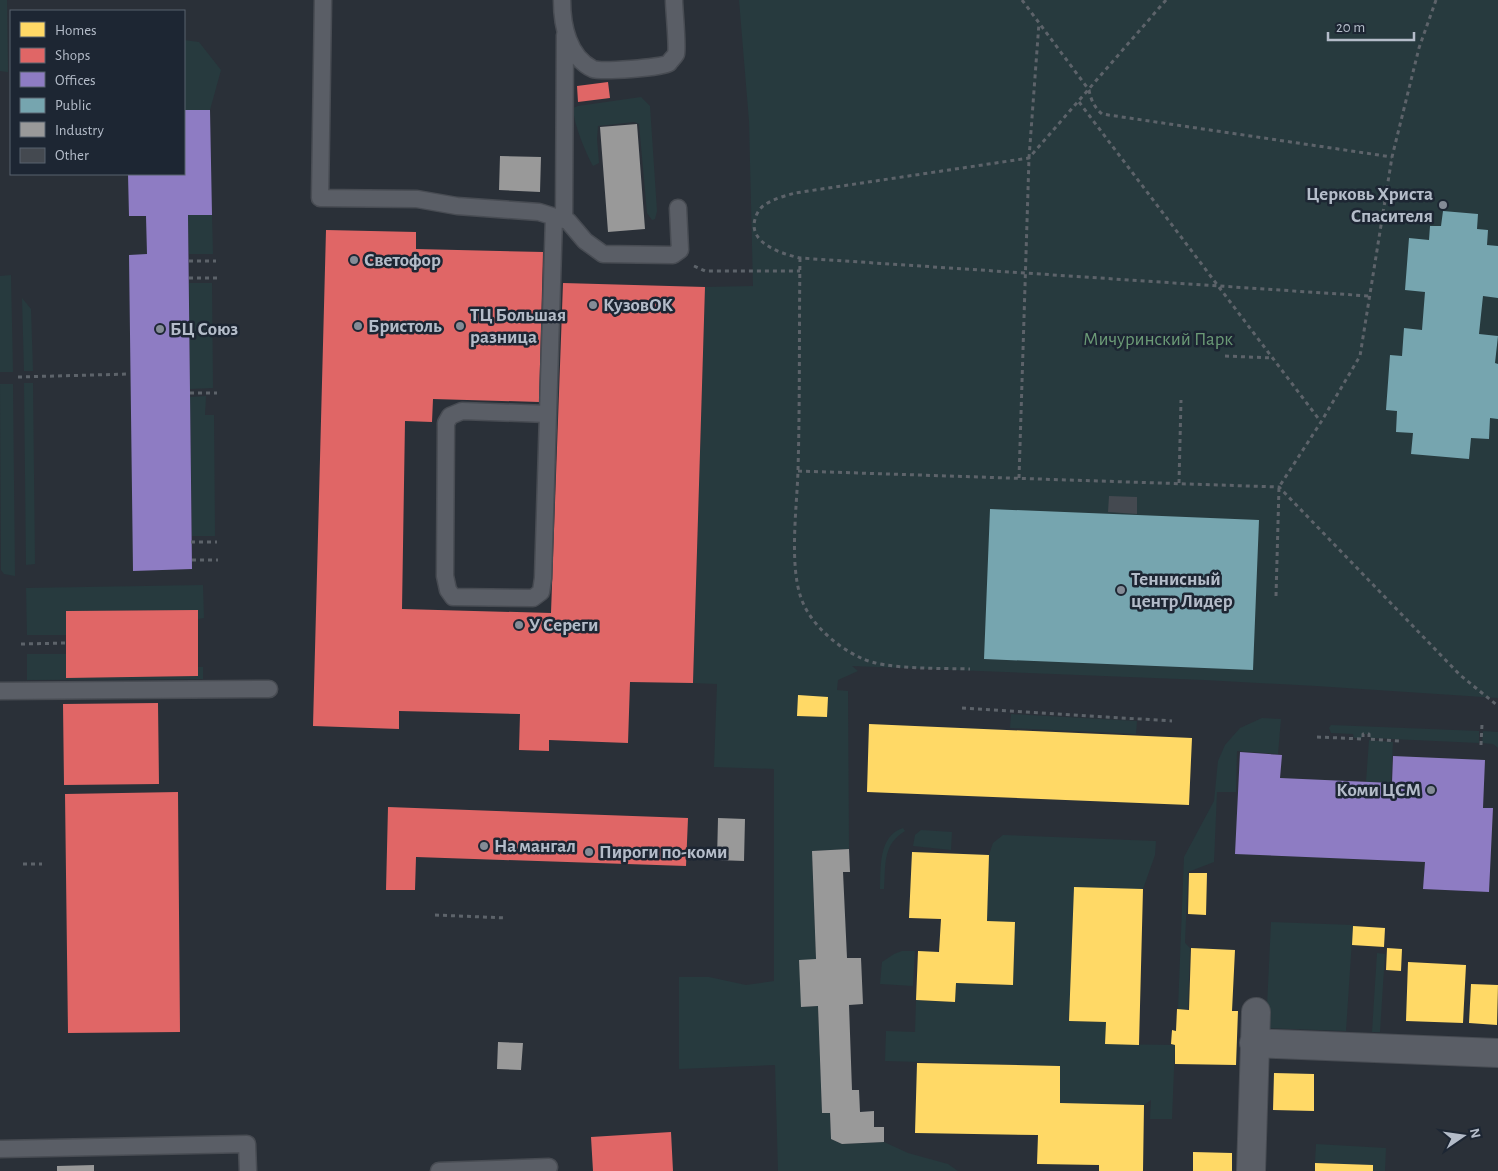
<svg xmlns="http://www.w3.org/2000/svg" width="1498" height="1171" font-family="'Alegreya Sans',sans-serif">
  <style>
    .green { fill: #273a3e }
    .homes { fill: #ffd966 }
    .shops { fill: #e06666 }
    .offices { fill: #8e7cc3 }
    .public { fill: #76a5af }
    .industry { fill: #999 }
    .building { fill: #444950 }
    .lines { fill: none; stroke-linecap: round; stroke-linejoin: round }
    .lane-casing { stroke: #484c53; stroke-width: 19 }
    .street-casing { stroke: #484c53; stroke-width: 30 }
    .path { stroke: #5d636a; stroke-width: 3; stroke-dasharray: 4 4; stroke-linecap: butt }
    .lane { stroke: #5a5e66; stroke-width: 16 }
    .street { stroke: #5a5e66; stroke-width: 28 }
    .poi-dot { fill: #848b96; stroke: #1d2633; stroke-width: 2 }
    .labels { text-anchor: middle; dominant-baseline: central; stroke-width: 5; stroke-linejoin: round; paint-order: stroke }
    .poi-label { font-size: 19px; font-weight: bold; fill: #b4bcc9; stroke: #1d2633; text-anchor: start }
    .park-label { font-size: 19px; fill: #6b9a76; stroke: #1d2633 }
  </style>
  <rect width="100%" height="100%" fill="#2a3038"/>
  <!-- green -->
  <path class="green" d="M 0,0 L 7,0 L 8,72 L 0,71 Z
    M 739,0 L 1498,0 L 1498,698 L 1316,686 L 1204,680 L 852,666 L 858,671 L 838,680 L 837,690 L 848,691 L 849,849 L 812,851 L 816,959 L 801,1007 L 818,1006 L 822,1113 L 830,1113 L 831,1139 L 842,1144 L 884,1142 L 908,1153 L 948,1164 L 958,1171 L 778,1171 L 775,1065 L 679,1069 L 679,977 L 709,977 L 746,985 L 774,981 L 774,769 L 714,767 L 717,684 L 693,683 L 705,287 L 753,286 L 749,121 Z
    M 184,40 L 199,42 L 221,70 L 210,110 L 184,110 Z
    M 641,97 L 650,106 L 657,211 L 655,219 L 652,220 L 647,213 L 639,124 L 634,122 L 598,126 L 597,139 L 599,163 L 593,166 C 585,151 574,125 573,108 L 578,106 Z
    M 188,215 L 212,215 L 213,254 L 189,254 Z
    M 11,275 L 13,372 L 0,372 L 0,276 Z
    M 189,283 L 212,283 L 213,388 L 190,389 Z
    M 22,298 L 31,309 L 33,371 L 24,371 Z
    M 24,383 L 33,383 L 35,564 L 26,565 Z
    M 0,384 L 13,384 L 15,576 L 4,574 L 1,570 Z
    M 206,396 L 205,415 L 214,415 L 215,536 L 192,536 L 190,397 Z
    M 203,585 L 204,618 L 198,619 L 197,610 L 66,611 L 66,635 L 27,635 L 26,588 Z
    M 27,654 L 66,654 L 67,678 L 198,676 L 198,667 L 203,667 L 203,679 L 27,680 Z
    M 1011,714 L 1137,721 L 1136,734 L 1010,728 Z
    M 1262,718 L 1281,719 L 1278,754 L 1237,751 L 1236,792 L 1217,792 L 1214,862 L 1188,872 L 1185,943 L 1190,948 L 1188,1009 L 1178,1009 L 1184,857 L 1214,801 L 1218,761 L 1225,745 L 1240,728 Z
    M 1331,725 L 1479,731 L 1479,743 L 1370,738 L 1370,734 L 1362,734 L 1362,738 L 1354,738 L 1353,734 L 1331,733 L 1329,728 Z
    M 1483,731 L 1498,732 L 1498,748 L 1493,744 L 1482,743 Z
    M 1369,740 L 1393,742 L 1391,783 L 1366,782 Z
    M 903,828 L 905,831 C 882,845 886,865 884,889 L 880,889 C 881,868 878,836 903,828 Z
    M 921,830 L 952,832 L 951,850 L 913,846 L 915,835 Z
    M 1003,835 L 1156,841 L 1155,855 L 1143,889 L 1074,888 L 1069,1021 L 1106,1022 L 1105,1044 L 1175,1045 L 1172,1119 L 1150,1119 L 1151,1100 L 1144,1105 L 1060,1103 L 1060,1066 L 885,1061 L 886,1031 L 915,1032 L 916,1000 L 955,1002 L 956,983 L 1013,985 L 1015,923 L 987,921 L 989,855 L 993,843 Z
    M 1271,922 L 1353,925 L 1346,1031 L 1266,1028 Z
    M 902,951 L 915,951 L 913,986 L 880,984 L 882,962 L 894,954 Z
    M 1377,953 L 1385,954 L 1380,1032 L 1372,1032 Z
    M 1316,1144 L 1386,1148 L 1385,1171 L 1373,1171 L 1373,1165 L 1315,1163 Z"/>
  <!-- homes -->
  <path class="homes" d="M 798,695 L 828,697 L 827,717 L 797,716 Z
    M 869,724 L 1192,738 L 1189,805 L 867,792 Z
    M 912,852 L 989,855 L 987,921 L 1015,922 L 1013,985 L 956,983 L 955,1002 L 916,1000 L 918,951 L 939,952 L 941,919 L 909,918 Z
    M 1189,873 L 1207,873 L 1206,915 L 1188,914 Z
    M 1074,887 L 1143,889 L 1139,1045 L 1105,1044 L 1106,1022 L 1069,1021 Z
    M 1353,926 L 1385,928 L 1384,947 L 1352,945 Z
    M 1191,948 L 1235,950 L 1232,1011 L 1238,1011 L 1236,1065 L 1175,1064 L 1175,1045 L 1171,1044 L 1172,1030 L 1176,1031 L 1177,1009 L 1189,1010 Z
    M 1387,948 L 1402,949 L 1401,971 L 1386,970 Z
    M 1408,962 L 1466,965 L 1463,1023 L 1406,1021 Z
    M 1471,984 L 1498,985 L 1497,1025 L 1469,1023 Z
    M 917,1063 L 1060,1066 L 1060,1103 L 1144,1105 L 1143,1171 L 1099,1171 L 1099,1165 L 1037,1164 L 1038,1135 L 915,1133 Z
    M 1274,1073 L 1314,1074 L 1314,1111 L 1273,1110 Z
    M 1193,1152 L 1232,1153 L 1232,1171 L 1193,1171 Z
    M 1315,1163 L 1373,1165 L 1373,1171 L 1315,1171 Z"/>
  <!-- shops -->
  <path class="shops" d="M 608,82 L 610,98 L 578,102 L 577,86 Z
    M 326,230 L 416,232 L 416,249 L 543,252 L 539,402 L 433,399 L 432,422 L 405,421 L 402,609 L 551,613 L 563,283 L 705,287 L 693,683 L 630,682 L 628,743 L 549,740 L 549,751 L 519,750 L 520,714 L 399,711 L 399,729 L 313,726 Z
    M 198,610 L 198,676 L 66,678 L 66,611 Z
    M 158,703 L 159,784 L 64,785 L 63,704 Z
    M 178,792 L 180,1032 L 68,1033 L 65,794 Z
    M 388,807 L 688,818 L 686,866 L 416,857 L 415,890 L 386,890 Z
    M 671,1132 L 673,1171 L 593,1171 L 591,1137 Z"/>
  <!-- offices -->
  <path class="offices" d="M 184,110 L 210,110 L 212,215 L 188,215 L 192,569 L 133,571 L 129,255 L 147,254 L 146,216 L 129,216 L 128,174 L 184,174 Z
    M 1240,752 L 1282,755 L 1280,778 L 1392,783 L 1393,756 L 1485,760 L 1483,808 L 1493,808 L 1489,892 L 1423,889 L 1425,862 L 1235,854 Z"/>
  <!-- public -->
  <path class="public" d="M 1443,211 L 1478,214 L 1477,229 L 1488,230 L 1487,245 L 1498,246 L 1498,298 L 1483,296 L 1479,334 L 1498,336 L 1495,363 L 1498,364 L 1498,419 L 1490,418 L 1489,439 L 1471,438 L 1469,459 L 1411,454 L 1413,433 L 1396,432 L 1397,411 L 1386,410 L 1390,355 L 1402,356 L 1404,328 L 1422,330 L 1425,292 L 1405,290 L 1409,238 L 1429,240 L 1430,226 L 1441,226 Z
    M 990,509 L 1259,520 L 1253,670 L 984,659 Z"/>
  <!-- industry -->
  <path class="industry" d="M 637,124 L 645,229 L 608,232 L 600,127 Z
    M 500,156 L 541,157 L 540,192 L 499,190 Z
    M 718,818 L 745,819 L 744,861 L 717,860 Z
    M 849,849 L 850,872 L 843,872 L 847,958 L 861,958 L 863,1004 L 849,1005 L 852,1090 L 859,1090 L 860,1112 L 874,1111 L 874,1127 L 884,1127 L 884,1142 L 842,1144 L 831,1139 L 830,1113 L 822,1113 L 818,1006 L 801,1007 L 799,960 L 816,959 L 812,851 Z
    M 498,1042 L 523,1043 L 521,1070 L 497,1069 Z
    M 94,1165 L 94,1171 L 57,1171 L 57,1166 Z"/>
  <!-- building -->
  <path class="building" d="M 1109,496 L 1137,497 L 1137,514 L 1108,512 Z"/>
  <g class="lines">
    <defs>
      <path id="lane" d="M 323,0 L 320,198 L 417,199 L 457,206 L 539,212 L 568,221 L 585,241 L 603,254 L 673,255 L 680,250 L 678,208
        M 562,0 C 562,25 568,57 593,69 C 601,72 662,68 669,63 C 670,61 675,56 676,54 C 678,47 674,9 674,0
        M 564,220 L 565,35
        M 548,414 L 462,411 L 450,416 L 446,423 L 445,576 L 448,590 L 453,597 L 533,598 L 541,592 L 543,578 L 554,217
        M 0,691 L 269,689
        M 0,1149 L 247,1144 L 248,1171
        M 439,1171 L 549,1167"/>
      <path id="street" d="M 1254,1043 L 1498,1053
        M 1251,1171 L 1256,1012"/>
    </defs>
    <!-- lane casing -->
    <use href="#lane" class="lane-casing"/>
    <!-- street casing -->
    <use href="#street" class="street-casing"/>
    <!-- path -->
    <path class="path" d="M 1022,0 L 1089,90 C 1091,100 1094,107 1102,114 L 1392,157
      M 1166,0 L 1029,158 L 795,193 C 785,196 772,199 763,206 C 759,209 756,215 755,219 C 748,244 783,254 800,258 L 1369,296
      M 1079,102 L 1321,422
      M 800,258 C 799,328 800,399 798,470 C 797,507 789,563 801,598 C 810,624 837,647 861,658 C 885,670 942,668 970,669
      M 189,261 L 216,261
      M 694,266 L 705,271 L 800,271
      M 189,278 L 217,278
      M 1225,356 L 1272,358
      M 18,377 L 130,374
      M 190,393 L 217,393
      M 798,471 L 1279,487 L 1460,675 L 1498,706
      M 1019,478 L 1029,158 L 1039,23
      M 1179,483 L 1181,400
      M 191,542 L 217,542
      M 192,560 L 218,560
      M 1276,596 L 1279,487 L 1321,422 L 1360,356 L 1392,157 L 1419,48 L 1436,0
      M 21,644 L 66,643
      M 962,708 L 1172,721
      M 1317,737 L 1363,739 L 1363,734 L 1369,734 L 1369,739 L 1399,741
      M 1481,745 L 1482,724
      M 23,864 L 42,864
      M 435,915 L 506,918"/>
    <!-- lane -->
    <use href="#lane" class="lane"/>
    <!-- street -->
    <use href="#street" class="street"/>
  </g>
  <!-- markers -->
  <g class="poi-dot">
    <circle cx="1443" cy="205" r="5"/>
    <circle cx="354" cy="260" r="5"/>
    <circle cx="593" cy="305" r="5"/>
    <circle cx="358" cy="326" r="5"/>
    <circle cx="460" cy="326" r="5"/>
    <circle cx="160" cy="329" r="5"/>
    <circle cx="1121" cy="590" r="5"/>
    <circle cx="519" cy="625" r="5"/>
    <circle cx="1431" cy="790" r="5"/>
    <circle cx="484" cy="846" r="5"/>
    <circle cx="589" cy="852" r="5"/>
  </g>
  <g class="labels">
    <!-- poi labels -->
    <g class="poi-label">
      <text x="1433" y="194" text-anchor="end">Церковь Христа<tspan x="1433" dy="22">Спасителя</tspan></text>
      <text x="364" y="260">Светофор</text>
      <text x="603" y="305">КузовОК</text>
      <text x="470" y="315">ТЦ Большая<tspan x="470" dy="22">разница</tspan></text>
      <text x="368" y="326">Бристоль</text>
      <text x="170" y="329">БЦ Союз</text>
      <text x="1131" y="579">Теннисный<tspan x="1131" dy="22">центр Лидер</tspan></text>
      <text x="529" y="625">У Сереги</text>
      <text x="1421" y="790" text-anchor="end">Коми ЦСМ</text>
      <text x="494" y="846">На мангал</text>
      <text x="599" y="852">Пироги по-коми</text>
    </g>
    <!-- park labels -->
    <g class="park-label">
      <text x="1158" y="339">Мичуринский Парк</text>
    </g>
  </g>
  <!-- legend -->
  <rect x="10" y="10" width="175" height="165" fill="#1d2633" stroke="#59626f"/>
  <rect x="20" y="22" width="25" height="15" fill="#ffd966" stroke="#59626f"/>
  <text x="55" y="35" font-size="15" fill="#b4bcc9">Homes</text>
  <rect x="20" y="48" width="25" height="15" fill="#e06666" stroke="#59626f"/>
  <text x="55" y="60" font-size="15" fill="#b4bcc9">Shops</text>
  <rect x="20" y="72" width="25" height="15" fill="#8e7cc3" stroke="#59626f"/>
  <text x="55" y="85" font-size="15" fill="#b4bcc9">Offices</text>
  <rect x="20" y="98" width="25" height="15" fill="#76a5af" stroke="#59626f"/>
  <text x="55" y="110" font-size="15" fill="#b4bcc9">Public</text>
  <rect x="20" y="122" width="25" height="15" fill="#999999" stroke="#59626f"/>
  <text x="55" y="135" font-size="15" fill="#b4bcc9">Industry</text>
  <rect x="20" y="148" width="25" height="15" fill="#444950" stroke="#59626f"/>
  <text x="55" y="160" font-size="15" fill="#b4bcc9">Other</text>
  <!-- north arrow -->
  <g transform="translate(1463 1136) rotate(77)" stroke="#1d2633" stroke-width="4" paint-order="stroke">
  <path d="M0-4L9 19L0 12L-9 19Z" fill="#b4bcc9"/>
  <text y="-8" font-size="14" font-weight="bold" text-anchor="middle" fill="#b4bcc9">N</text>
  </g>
  <!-- scale -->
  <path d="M1328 32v8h86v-8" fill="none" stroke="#b4bcc9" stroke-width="2.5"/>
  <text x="1336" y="32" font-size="15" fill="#b4bcc9" stroke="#1d2633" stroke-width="4" paint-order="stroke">20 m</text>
</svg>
